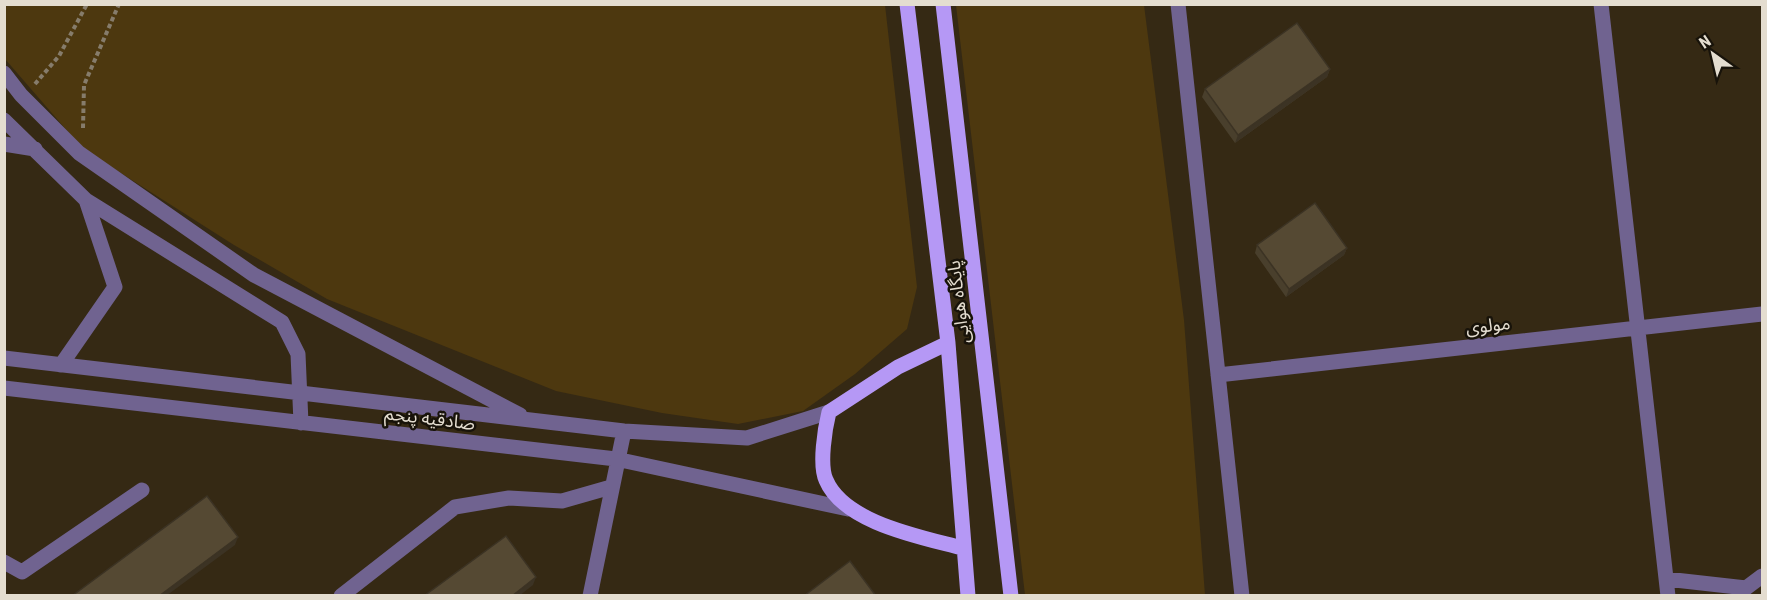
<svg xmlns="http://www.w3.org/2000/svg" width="1767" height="600" font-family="'Roboto Condensed','Noto Sans Arabic',sans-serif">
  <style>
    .green { fill: #4d380f }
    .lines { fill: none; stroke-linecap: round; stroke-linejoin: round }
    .path { stroke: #867c6b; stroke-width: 4; stroke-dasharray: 4.5 3; stroke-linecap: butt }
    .minor { stroke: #706390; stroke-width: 15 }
    .major { stroke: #b598f5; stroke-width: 15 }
    .wall { fill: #493f2c }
    .shaded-wall { fill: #3c3324 }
    .building { fill: #554933; stroke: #3c3324; stroke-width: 1.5 }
    .labels { text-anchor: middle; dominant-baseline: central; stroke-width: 5; stroke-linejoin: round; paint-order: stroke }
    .street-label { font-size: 18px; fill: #e4ddd0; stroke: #18130a }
  </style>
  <rect width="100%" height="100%" fill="#352914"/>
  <!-- green -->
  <path class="green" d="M 5,5 L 885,5 L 917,287 L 907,329 L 855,374 L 803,411 L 738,424 L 662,413 L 556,391 L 327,299 L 234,245 L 83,149 L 5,59 Z
    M 956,5 L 1144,5 L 1184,320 L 1205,595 L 1025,595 Z"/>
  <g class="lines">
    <!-- path -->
    <path class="path" d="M 35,84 L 59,56 L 87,4
      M 83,128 L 84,85 L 119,4"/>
    <!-- minor -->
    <path class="minor" d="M 1178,4 L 1242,596
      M 1601,4 L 1668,596
      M 4,73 L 21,95 L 79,153 L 254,275 L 520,415
      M 4,120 L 86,200 L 282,322 L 298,354 L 301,423
      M 4,144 L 35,149
      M 4,358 L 624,431 L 747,438 L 829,412
      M 61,365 L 115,287 L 86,200
      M 1218,375 L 1762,314
      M 4,388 L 616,459 L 848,509
      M 4,562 L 22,572 L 142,490
      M 1666,579 L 1746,588 L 1762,576
      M 341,596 L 455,507 L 509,498 L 562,501 L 611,487
      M 590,596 L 624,431"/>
    <!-- major -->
    <path class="major" d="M 907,4 L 948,343 L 968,596
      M 943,4 L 1011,596
      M 948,343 L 898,367 L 829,412 C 825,428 819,465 826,480 C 844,523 921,537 962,548"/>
  </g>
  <!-- wall -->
  <path class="wall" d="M 1330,69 L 1327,77 L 1235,143 L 1202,97 L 1205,89 Z
    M 1257,245 L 1347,248 L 1344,255 L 1286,297 L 1255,253 Z"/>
  <!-- shaded-wall -->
  <path class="shaded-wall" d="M 1330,69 L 1327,77 L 1235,143 L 1238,135 Z
    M 1347,248 L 1344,255 L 1286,297 L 1289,289 Z
    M 238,537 L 235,545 L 166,596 L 159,596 Z
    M 536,577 L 533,585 L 519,596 L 512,596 Z"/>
  <!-- building -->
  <path class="building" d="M 1297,23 L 1330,69 L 1238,135 L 1205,89 Z
    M 1315,203 L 1347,248 L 1289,289 L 1257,245 Z
    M 207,496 L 238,537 L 159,596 L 72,596 Z
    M 506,536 L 536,577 L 512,596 L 424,596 Z
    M 850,561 L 876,596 L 804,596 Z"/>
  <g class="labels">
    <!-- street labels -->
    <g class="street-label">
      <text transform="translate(958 302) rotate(-97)">پایگاه هوایی</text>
      <text transform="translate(1488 325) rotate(-6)">مولوی</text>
      <text transform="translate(430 418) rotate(7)">صادقیه پنجم</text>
    </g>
  </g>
  <!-- border -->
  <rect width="1767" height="600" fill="none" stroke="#e4ddd0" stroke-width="12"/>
  <!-- north arrow -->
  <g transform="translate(1713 54) rotate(326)" stroke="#18130a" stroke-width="4.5" paint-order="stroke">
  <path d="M0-4.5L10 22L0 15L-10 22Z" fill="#e4ddd0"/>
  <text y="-9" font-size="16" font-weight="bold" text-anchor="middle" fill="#e4ddd0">N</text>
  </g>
</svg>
